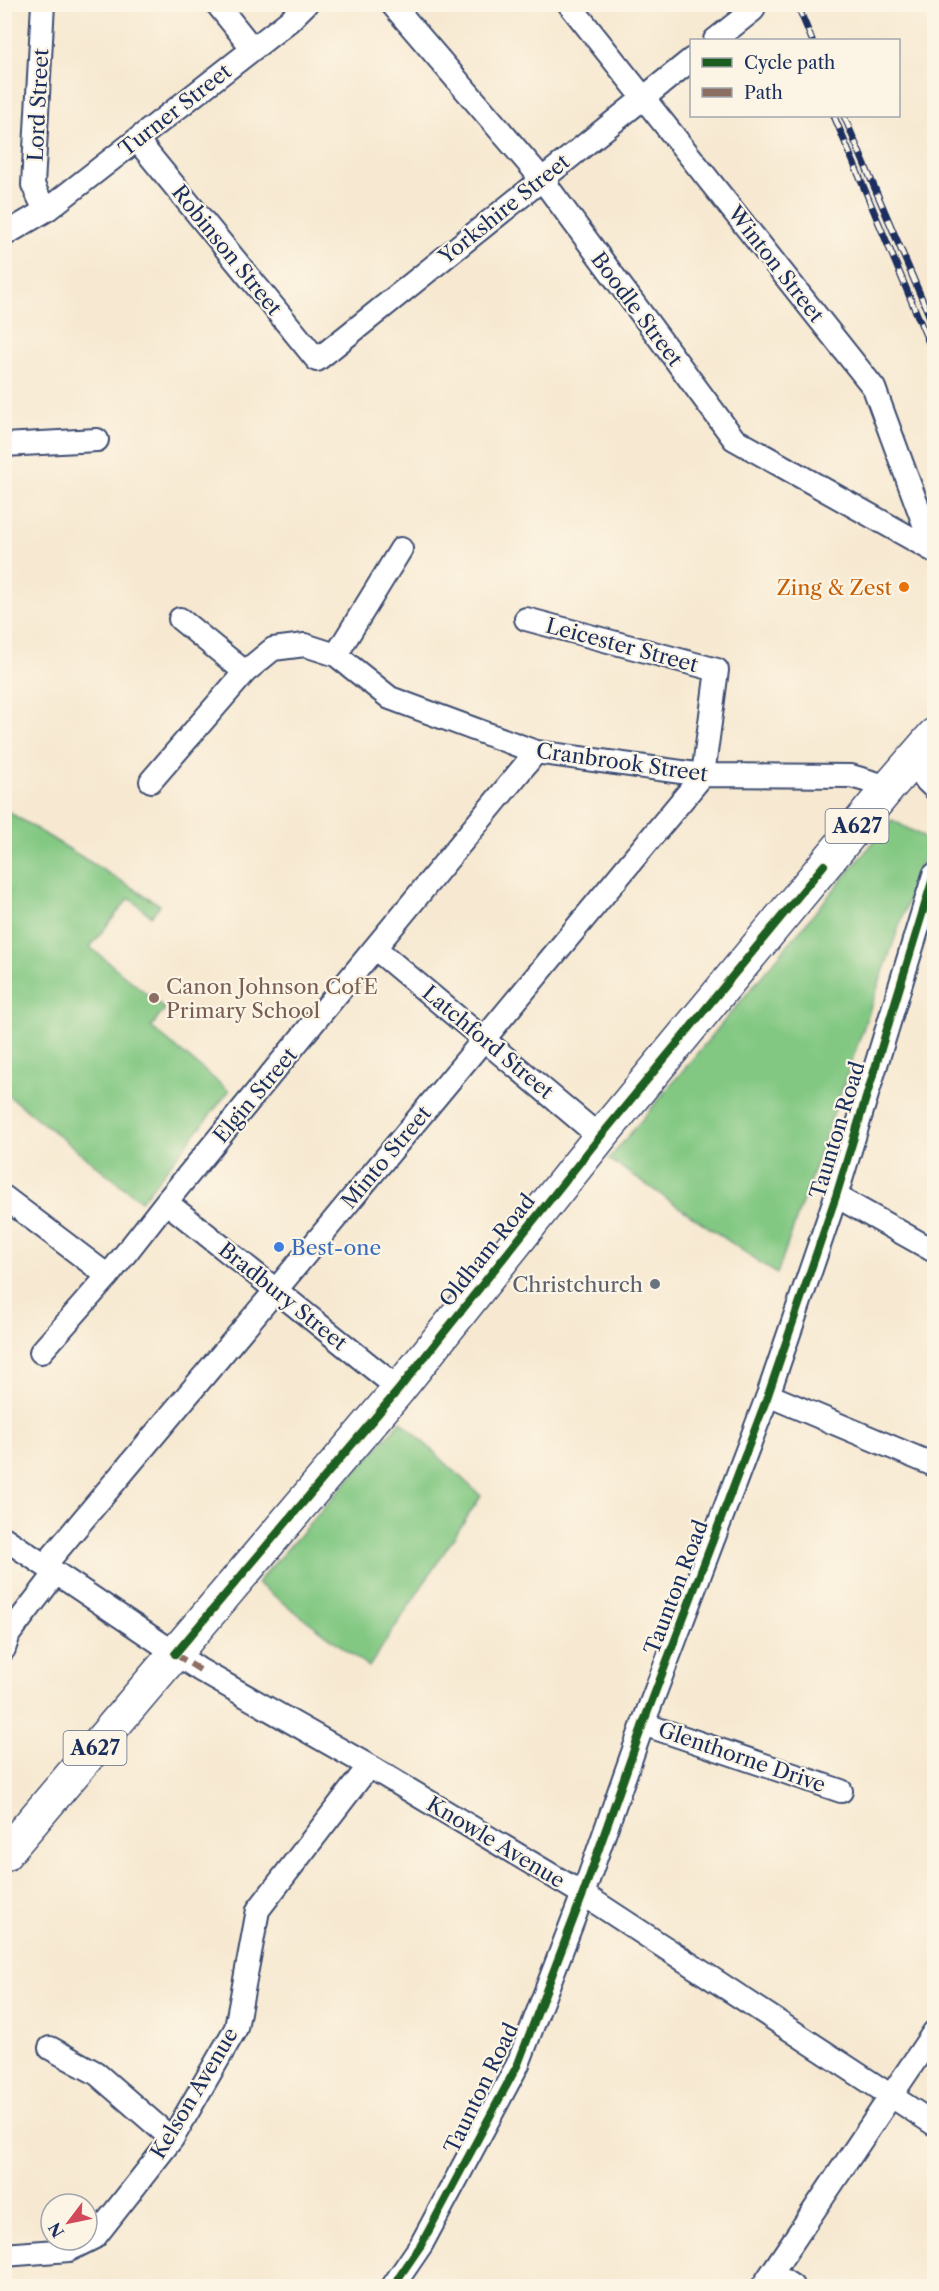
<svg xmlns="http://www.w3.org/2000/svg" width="939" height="2291" font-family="'Libre Caslon Text',serif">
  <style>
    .green { fill: #82c882; stroke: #4e7c70; stroke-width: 1.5 }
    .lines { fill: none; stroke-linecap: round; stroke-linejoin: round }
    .minor-casing { stroke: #3c4b6f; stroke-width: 26 }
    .highway-casing { stroke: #3c4b6f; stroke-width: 36 }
    .minor { stroke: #fff; stroke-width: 22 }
    .highway { stroke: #fff; stroke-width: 33 }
    .rail-casing { stroke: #1b2f5e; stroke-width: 7 }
    .rail { stroke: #fcf5e5; stroke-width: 4.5; stroke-dasharray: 14; stroke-linecap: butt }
    .quiet { stroke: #8d6e63; stroke-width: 6; stroke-dasharray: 12 6; stroke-linecap: butt }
    .cycleway-casing { stroke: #fcf5e5; stroke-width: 11 }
    .cycleway { stroke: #1b5e20; stroke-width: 8 }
    .food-dot { fill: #e8710a; stroke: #fcf5e5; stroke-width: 2 }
    .education-dot { fill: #8d6e63; stroke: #fcf5e5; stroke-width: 2 }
    .shop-dot { fill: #3f7fe0; stroke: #fcf5e5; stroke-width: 2 }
    .worship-dot { fill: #6b7280; stroke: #fcf5e5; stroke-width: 2 }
    .labels { text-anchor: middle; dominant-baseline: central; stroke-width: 4.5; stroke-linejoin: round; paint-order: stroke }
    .shield { fill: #fcf5e5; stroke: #5e6a86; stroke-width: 1.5 }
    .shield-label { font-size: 20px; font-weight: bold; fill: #1b2f5e }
    .street-label { font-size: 21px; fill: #1b2f5e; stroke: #fcf5e5 }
    .food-label { font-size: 21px; fill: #c56008; stroke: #fcf5e5; text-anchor: end }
    .education-label { font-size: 21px; fill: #785e54; stroke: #fcf5e5; text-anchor: start }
    .shop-label { font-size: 21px; fill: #366cbe; stroke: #fcf5e5; text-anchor: start }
    .worship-label { font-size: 21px; fill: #5b616d; stroke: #fcf5e5; text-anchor: end }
  </style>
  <rect width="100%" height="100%" fill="#fcf5e5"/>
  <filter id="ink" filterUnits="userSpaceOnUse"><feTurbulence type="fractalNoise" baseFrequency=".0167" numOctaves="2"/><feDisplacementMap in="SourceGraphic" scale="12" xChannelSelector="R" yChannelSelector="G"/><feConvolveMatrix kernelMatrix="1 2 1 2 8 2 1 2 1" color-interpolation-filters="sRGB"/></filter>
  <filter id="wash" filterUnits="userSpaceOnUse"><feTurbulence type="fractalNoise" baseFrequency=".008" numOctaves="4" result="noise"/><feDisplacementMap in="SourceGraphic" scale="24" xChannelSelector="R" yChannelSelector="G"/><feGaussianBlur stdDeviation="1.35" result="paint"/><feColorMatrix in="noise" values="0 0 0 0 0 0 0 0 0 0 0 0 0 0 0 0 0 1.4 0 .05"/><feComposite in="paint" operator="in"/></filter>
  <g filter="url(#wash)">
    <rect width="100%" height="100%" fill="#f7e9d1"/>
    <!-- green -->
    <path class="green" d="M 4,809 L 160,905 L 151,916 L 129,898 L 90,947 L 165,1009 L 151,1027 L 229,1091 L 141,1201 L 5,1093 Z
      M 892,820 L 922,836 L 927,847 L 777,1274 L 609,1159 Z
      M 401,1421 L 481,1496 L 369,1667 L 257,1583 Z"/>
  </g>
  <g filter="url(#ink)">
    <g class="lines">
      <defs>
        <path id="minor" d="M 43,4 L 33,185 L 42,204 L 48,209 L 289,21 L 306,4
          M 217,4 L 253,49
          M 392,4 L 541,178 L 734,439 L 934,551
          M 569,4 L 874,388 L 934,551
          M 715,40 L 753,10 L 750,4
          M 137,140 L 317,360 L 692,59
          M 4,235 L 48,209
          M 4,445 L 97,440
          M 180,619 L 245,672
          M 336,655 L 401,549
          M 910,765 L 934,788
          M 151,781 L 245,672 L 273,649 L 305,645 L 336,655 L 390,698 L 536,752 L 703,775 L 851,776 L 889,787
          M 376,949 L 600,1137
          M 836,1196 L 934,1251
          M 4,1197 L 108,1276
          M 166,1202 L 399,1389
          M 41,1352 L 108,1276 L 166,1202 L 536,752
          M 768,1395 L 934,1465
          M 4,1538 L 200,1670 L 369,1766 L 583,1894 L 934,2124
          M 45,1565 L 276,1290 L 703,775 L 717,670 L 526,619
          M 4,1649 L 9,1634 L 56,1573
          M 643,1724 L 841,1791
          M 50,2048 L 96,2073 L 172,2139
          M 4,2255 L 69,2250 L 95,2237 L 172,2139 L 236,2028 L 258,1910 L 369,1766
          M 772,2273 L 792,2286
          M 393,2286 L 421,2245 L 518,2064 L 583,1894 L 643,1724 L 768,1395 L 836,1196 L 934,875
          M 763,2286 L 934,2032"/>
        <path id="highway" d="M 4,1855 L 399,1389 L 600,1137 L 889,787 L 934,735"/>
      </defs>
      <!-- minor casing -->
      <use href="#minor" class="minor-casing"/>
      <!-- highway casing -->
      <use href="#highway" class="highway-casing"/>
      <!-- minor -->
      <use href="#minor" class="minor"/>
      <!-- highway -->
      <use href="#highway" class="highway"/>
      <defs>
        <path id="rail" d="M 797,4 L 812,40
          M 834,116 L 934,355
          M 844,116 L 934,327"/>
      </defs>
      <!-- rail casing -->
      <use href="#rail" class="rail-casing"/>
      <!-- rail -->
      <use href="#rail" class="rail"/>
      <!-- quiet -->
      <path class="quiet" d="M 175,1654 L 200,1670"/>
      <defs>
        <path id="cycleway" d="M 175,1654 L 399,1389 L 600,1137 L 824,865
          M 393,2286 L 421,2245 L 518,2064 L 583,1894 L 643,1724 L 768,1395 L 836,1196 L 934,875"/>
      </defs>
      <!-- cycleway casing -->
      <use href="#cycleway" class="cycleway-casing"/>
      <!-- cycleway -->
      <use href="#cycleway" class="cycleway"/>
    </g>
  </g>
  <!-- markers -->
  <circle class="food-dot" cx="904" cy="587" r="6"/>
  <circle class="education-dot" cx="154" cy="998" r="6"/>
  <circle class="shop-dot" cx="279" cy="1247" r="6"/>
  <circle class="worship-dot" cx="655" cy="1284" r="6"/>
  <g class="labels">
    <!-- shield labels -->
    <g class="shield">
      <rect x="825.5" y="809" width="63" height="34" rx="4.5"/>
      <rect x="63.5" y="1731" width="63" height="34" rx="4.5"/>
    </g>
    <g class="shield-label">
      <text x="857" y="826">A627</text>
      <text x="95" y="1748">A627</text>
    </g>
    <!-- street labels -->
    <g class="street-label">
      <text transform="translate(38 105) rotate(-87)">Lord Street</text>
      <text transform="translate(175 110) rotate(-38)">Turner Street</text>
      <text transform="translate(504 209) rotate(-39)">Yorkshire Street</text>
      <text transform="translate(227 250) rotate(51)">Robinson Street</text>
      <text transform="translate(776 264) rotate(52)">Winton Street</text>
      <text transform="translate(637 309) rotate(53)">Boodle Street</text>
      <text transform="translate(622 645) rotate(15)">Leicester Street</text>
      <text transform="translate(622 762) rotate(8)">Cranbrook Street</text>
      <text transform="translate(488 1042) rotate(40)">Latchford Street</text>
      <text transform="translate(255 1095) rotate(-50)">Elgin Street</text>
      <text transform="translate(837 1130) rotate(-73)">Taunton Road</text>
      <text transform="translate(386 1157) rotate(-50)">Minto Street</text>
      <text transform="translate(487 1250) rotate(-51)">Oldham Road</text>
      <text transform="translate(283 1296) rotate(39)">Bradbury Street</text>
      <text transform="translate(676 1587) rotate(-69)">Taunton Road</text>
      <text transform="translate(742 1757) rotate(19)">Glenthorne Drive</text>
      <text transform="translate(496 1842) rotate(31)">Knowle Avenue</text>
      <text transform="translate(481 2088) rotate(-64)">Taunton Road</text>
      <text transform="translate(194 2093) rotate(-59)">Kelson Avenue</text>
    </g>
    <!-- food labels -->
    <g class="food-label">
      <text x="892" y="587">Zing &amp; Zest</text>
    </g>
    <!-- education labels -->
    <g class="education-label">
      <text x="166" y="986">Canon Johnson CofE<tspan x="166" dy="24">Primary School</tspan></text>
    </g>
    <!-- shop labels -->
    <g class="shop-label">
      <text x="291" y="1247">Best-one</text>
    </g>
    <!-- worship labels -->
    <g class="worship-label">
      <text x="643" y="1284">Christchurch</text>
    </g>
  </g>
  <!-- margin -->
  <rect width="939" height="2291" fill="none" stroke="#fcf5e5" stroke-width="24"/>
  <!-- legend -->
  <rect x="690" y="39" width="210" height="78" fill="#fcf5e5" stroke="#a2a6af" stroke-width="1.5"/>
  <rect x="702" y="58" width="30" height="9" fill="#1b5e20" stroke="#a2a6af" stroke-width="1.5"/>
  <text x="744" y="69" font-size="18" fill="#1b2f5e">Cycle path</text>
  <rect x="702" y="88" width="30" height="9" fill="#8d6e63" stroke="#a2a6af" stroke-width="1.5"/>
  <text x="744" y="99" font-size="18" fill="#1b2f5e">Path</text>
  <!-- north arrow -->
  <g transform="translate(69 2222) rotate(238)"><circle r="28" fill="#fcf5e5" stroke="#a2a6af" stroke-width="1.5"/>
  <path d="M0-4.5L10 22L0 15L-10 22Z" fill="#d1495b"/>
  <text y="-9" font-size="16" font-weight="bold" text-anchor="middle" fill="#1b2f5e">N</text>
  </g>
</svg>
